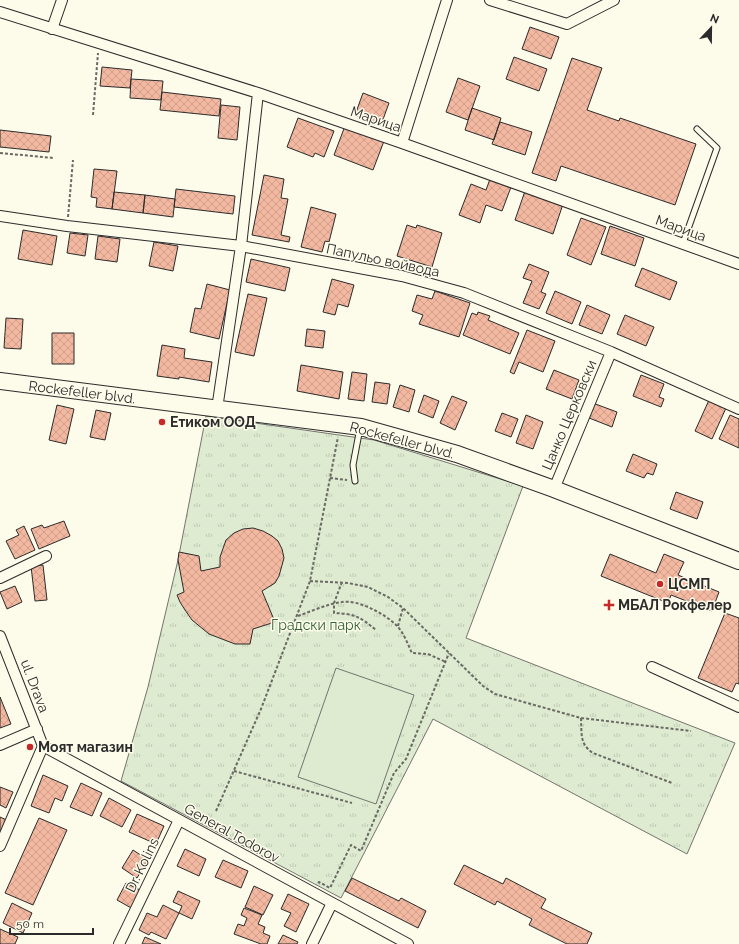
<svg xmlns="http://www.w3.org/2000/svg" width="739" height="944" font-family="Raleway,sans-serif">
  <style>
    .park { fill: url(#park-tufts); stroke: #74746e }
    .pitch { fill: #deebd1; stroke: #74746e }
    .building { fill: url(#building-cross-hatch); stroke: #2b2b2b }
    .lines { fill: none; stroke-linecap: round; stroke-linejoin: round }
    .service-casing { stroke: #2b2b2b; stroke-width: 7 }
    .minor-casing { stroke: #2b2b2b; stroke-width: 12 }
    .primary-casing { stroke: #2b2b2b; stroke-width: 18 }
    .path { stroke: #6a6964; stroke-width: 2; stroke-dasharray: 3 2; stroke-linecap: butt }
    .service { stroke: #fdfbea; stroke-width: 5 }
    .minor { stroke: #fdfbea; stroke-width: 10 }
    .primary { stroke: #fdfbea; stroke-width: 16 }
    .poi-dot { fill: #c62828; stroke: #fdfbea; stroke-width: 1.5 }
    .labels { text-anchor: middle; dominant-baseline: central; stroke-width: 3; stroke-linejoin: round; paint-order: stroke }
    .street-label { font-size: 14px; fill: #2b2b2b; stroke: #fdfbea }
    .poi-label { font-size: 14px; font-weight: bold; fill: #2b2b2b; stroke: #fdfbea; text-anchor: start }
    .park-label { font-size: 14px; fill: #34623c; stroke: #fdfbea }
  </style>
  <defs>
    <pattern id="park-tufts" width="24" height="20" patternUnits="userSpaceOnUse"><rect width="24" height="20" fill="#deebd1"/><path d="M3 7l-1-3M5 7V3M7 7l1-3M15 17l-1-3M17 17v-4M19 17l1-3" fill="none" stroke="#bfcab4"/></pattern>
    <pattern id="building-cross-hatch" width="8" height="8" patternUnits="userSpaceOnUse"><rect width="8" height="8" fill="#f2b8a0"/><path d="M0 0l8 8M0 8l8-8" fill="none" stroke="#d09e8a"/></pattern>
  </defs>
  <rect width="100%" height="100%" fill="#fdfbea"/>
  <!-- park -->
  <path class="park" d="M 206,416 L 374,440 L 523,486 L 466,638 L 735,743 L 687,854 L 433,719 L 341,898 L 121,781 L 148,687 L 178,560 Z"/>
  <!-- pitch -->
  <path class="pitch" d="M 336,668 L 414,695 L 376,804 L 298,777 Z"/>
  <!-- building -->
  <path class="building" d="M 530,27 L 559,37 L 551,59 L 522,49 Z
    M 514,57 L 547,69 L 539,91 L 506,79 Z
    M 572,58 L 602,68 L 587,110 L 619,121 L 620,118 L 696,144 L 675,205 L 561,166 L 556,181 L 532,173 Z
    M 102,67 L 132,70 L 130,88 L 100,86 Z
    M 458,78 L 480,86 L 468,120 L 446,112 Z
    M 131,79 L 163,81 L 161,100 L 130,98 Z
    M 162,92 L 221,99 L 219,116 L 160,110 Z
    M 363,93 L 389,103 L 381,125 L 355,115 Z
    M 221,105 L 240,107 L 237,140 L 218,138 Z
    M 472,108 L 501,118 L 494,140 L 465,130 Z
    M 298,118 L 334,131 L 324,157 L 315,153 L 313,157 L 287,147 Z
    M 500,122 L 532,132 L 525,155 L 492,144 Z
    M 345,126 L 384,141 L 373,170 L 334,155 Z
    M 0,130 L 51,136 L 49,152 L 0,147 Z
    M 94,169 L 117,171 L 112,209 L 96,207 L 97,198 L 91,197 Z
    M 264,175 L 284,179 L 281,198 L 288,199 L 281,235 L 290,237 L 289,242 L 252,235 Z
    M 490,179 L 511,187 L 502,211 L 486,205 L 480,223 L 459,215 L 471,184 L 486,190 Z
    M 176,189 L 235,196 L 233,214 L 174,207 Z
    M 525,191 L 563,204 L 553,234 L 515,220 Z
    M 114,192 L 145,195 L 143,213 L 112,209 Z
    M 145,195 L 175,199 L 173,217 L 143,213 Z
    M 311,207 L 336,214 L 329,242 L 325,241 L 322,252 L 301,247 Z
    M 581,218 L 606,227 L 591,265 L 567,255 Z
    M 407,225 L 416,228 L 417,225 L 442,233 L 432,267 L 397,256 Z
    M 610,226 L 644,238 L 635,266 L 601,254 Z
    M 23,230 L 57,236 L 52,265 L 18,259 Z
    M 70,233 L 88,235 L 85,256 L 67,253 Z
    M 98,236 L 120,239 L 117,262 L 95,259 Z
    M 154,242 L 178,246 L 173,271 L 149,266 Z
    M 251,259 L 290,268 L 285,291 L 246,282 Z
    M 529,264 L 549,272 L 541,292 L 546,294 L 539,309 L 523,303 L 532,281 L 523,278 Z
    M 642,268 L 677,282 L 670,300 L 635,286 Z
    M 332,279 L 354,285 L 348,307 L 338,304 L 335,315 L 323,312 Z
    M 207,284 L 230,290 L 219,339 L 190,332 L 195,308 L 201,309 Z
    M 435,291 L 470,303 L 459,337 L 419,324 L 423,315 L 412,311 L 417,295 L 432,299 Z
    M 555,291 L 581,302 L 572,324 L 546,313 Z
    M 248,294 L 267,298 L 254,356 L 235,352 Z
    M 587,305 L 610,315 L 602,334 L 579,325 Z
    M 478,312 L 490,316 L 488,320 L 519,333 L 510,354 L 463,335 L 472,313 L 477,315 Z
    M 625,315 L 654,327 L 646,346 L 617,334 Z
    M 6,318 L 23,319 L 21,349 L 4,348 Z
    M 307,329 L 325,331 L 323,348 L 305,346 Z
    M 527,330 L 555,341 L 543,372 L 519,362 L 514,374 L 510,372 Z
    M 52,333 L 74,333 L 74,364 L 52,364 Z
    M 162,345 L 185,349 L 184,358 L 212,362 L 209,382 L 179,377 L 179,379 L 157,376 Z
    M 301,365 L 343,372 L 339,399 L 297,391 Z
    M 554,370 L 579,380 L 572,399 L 546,389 Z
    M 352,372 L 367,374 L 364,401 L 348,399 Z
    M 641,375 L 664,384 L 659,397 L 664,399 L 661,407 L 633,396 Z
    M 375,382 L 390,384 L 387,404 L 372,402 Z
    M 400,385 L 415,390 L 409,412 L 393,407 Z
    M 424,395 L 439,401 L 433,418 L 418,412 Z
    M 452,396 L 467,402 L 455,430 L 440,423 Z
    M 709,400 L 726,408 L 712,439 L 695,431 Z
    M 590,402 L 617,412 L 612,427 L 584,416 Z
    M 57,405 L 74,409 L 66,444 L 49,440 Z
    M 96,410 L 111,413 L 105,440 L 90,437 Z
    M 502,413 L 518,419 L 511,437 L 495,431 Z
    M 526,415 L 543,422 L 533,449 L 516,443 Z
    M 730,415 L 739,419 L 739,448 L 719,439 Z
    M 633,454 L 657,464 L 653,475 L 647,473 L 644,478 L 626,471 Z
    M 676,492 L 703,502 L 697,519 L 670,509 Z
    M 64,521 L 70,536 L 39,549 L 31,529 L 42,525 L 44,528 Z
    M 24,526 L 35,550 L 15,559 L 6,541 L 19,535 L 16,530 Z
    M 253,528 L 263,531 L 272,536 L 278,541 L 282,549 L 284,558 L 279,576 L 275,583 L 262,591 L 275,622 L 253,629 L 250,644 L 235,644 L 209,634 L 192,620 L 185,610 L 180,602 L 177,595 L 184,592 L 178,560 L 179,552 L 199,556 L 201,571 L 220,567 L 220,557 L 226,540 L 234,533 L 243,529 Z
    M 610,554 L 656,573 L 664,554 L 684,562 L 678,575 L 719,592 L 712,611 L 671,595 L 668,603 L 601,576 Z
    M 43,565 L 47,600 L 35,601 L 31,566 Z
    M 15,586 L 22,602 L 7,609 L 0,592 Z
    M 725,613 L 739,618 L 739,684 L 736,683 L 732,692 L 698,678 Z
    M 0,697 L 11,724 L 0,728 Z
    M 43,775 L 68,786 L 62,801 L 55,798 L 49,813 L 31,806 Z
    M 81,783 L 102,793 L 92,816 L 70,807 Z
    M 0,787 L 13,792 L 6,808 L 0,805 Z
    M 109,798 L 131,810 L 122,827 L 100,816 Z
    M 137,814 L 164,826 L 156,844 L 129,832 Z
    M 0,817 L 9,821 L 0,834 Z
    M 39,818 L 67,830 L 33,905 L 5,893 Z
    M 185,849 L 206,859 L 199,876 L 177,866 Z
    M 133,850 L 148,860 L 137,878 L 122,868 Z
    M 223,860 L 248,871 L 241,888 L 215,877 Z
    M 464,865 L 503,884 L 506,878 L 546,899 L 541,908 L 592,933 L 587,944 L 567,944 L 529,925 L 532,919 L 497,901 L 495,905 L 454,884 Z
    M 352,878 L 399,901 L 401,898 L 426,911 L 418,928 L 345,891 Z
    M 126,883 L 142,891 L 133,909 L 117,900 Z
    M 254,886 L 273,895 L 263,915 L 245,907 Z
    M 178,891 L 200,901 L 192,919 L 179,913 L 182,906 L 173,902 Z
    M 288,894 L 309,904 L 296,932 L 284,926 L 291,913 L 281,909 Z
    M 12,903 L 32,913 L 23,933 L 3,923 Z
    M 163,905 L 179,913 L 166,939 L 151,932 L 149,935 L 139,930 L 147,913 L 157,917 Z
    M 244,908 L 262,915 L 258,924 L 265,927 L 263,933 L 270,936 L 267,944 L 261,944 L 234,934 L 238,924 L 244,926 L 247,918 L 241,915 Z
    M 0,929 L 18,937 L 15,944 L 0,944 Z
    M 283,935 L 298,942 L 297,944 L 278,944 Z
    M 145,937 L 161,944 L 142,944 Z"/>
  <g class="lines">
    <defs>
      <path id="service" d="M 683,243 L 717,148 L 697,129
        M 355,481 L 353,465 L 360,428"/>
      <path id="minor" d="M 490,0 L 567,24 L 614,0
        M 0,12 L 258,93 L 402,143 L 739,264
        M 52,29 L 62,0
        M 402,143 L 447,0
        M 0,216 L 67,226 L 241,246 L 402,276 L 464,293 L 611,352 L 739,409
        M 217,409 L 241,246 L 258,93
        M 554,489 L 611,352
        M 0,578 L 46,556
        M 0,636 L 43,746
        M 652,667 L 739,707
        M 0,745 L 37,729
        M 43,746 L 408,944
        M 0,846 L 43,746
        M 119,944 L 179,820
        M 312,944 L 332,903"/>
      <path id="primary" d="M 0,381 L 361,427 L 457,454 L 554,489 L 739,561"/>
    </defs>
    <!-- service casing -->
    <use href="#service" class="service-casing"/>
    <!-- minor casing -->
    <use href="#minor" class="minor-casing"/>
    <!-- primary casing -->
    <use href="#primary" class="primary-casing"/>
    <!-- path -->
    <path class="path" d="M 93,115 L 98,53
      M 0,153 L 54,158
      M 68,217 L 73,160
      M 330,478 L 347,480
      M 310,581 L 348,583 L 368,587 L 388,597 L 403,608 L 483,686 L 495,694 L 581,718 L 691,731
      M 342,582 L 334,603 L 334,613 C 356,614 360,617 376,630
      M 298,616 C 312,611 327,604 342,602 C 358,599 387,615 397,626 C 404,633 408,645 412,653 L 428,654 L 446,662
      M 398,626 L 403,608
      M 581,718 C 582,733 579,744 593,753 L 672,783
      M 234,771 L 352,803
      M 216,811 L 261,709 L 310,581 L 338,437
      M 318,883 L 319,882 L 330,888 L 351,845 L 361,851 L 394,773 L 406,759 L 449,653"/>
    <!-- service -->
    <use href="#service" class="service"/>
    <!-- minor -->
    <use href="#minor" class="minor"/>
    <!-- primary -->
    <use href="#primary" class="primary"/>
  </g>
  <!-- markers -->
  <g class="poi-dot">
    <circle cx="162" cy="422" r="4"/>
    <circle cx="660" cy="584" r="4"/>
    <path d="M607 599h4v4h4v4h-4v4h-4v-4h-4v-4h4z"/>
    <circle cx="30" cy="747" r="4"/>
  </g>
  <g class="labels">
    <!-- street labels -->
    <g class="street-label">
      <text transform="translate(376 119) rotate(19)">Марица</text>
      <text transform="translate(681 228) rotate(20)">Марица</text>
      <text transform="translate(383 260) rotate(12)">Папульо войвода</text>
      <text transform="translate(82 392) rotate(7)">Rockefeller blvd.</text>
      <text transform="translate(569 415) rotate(-67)">Цанко Церковски</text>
      <text transform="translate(402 440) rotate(15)">Rockefeller blvd.</text>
      <text transform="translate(35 686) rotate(69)">ul. Drava</text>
      <text transform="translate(232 833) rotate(29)">General Todorov</text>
      <text transform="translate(142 865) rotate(-64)">Dr. Kolins</text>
    </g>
    <!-- poi labels -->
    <g class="poi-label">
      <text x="170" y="422">Етиком ООД</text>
      <text x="668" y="584">ЦСМП</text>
      <text x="618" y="605">МБАЛ Рокфелер</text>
      <text x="38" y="747">Моят магазин</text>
    </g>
    <!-- park labels -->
    <g class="park-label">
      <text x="316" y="625">Градски парк</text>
    </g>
  </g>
  <!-- north arrow -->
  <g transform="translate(711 28) rotate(22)" stroke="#fdfbea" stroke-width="3" paint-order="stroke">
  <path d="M0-3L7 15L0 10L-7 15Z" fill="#2b2b2b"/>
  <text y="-6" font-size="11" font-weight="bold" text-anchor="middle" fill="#2b2b2b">N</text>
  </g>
  <!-- scale -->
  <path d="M10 928v6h83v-6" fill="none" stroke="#2b2b2b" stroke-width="2"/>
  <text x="16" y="928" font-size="12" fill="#2b2b2b" stroke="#fdfbea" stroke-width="3" paint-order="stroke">50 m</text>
</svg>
